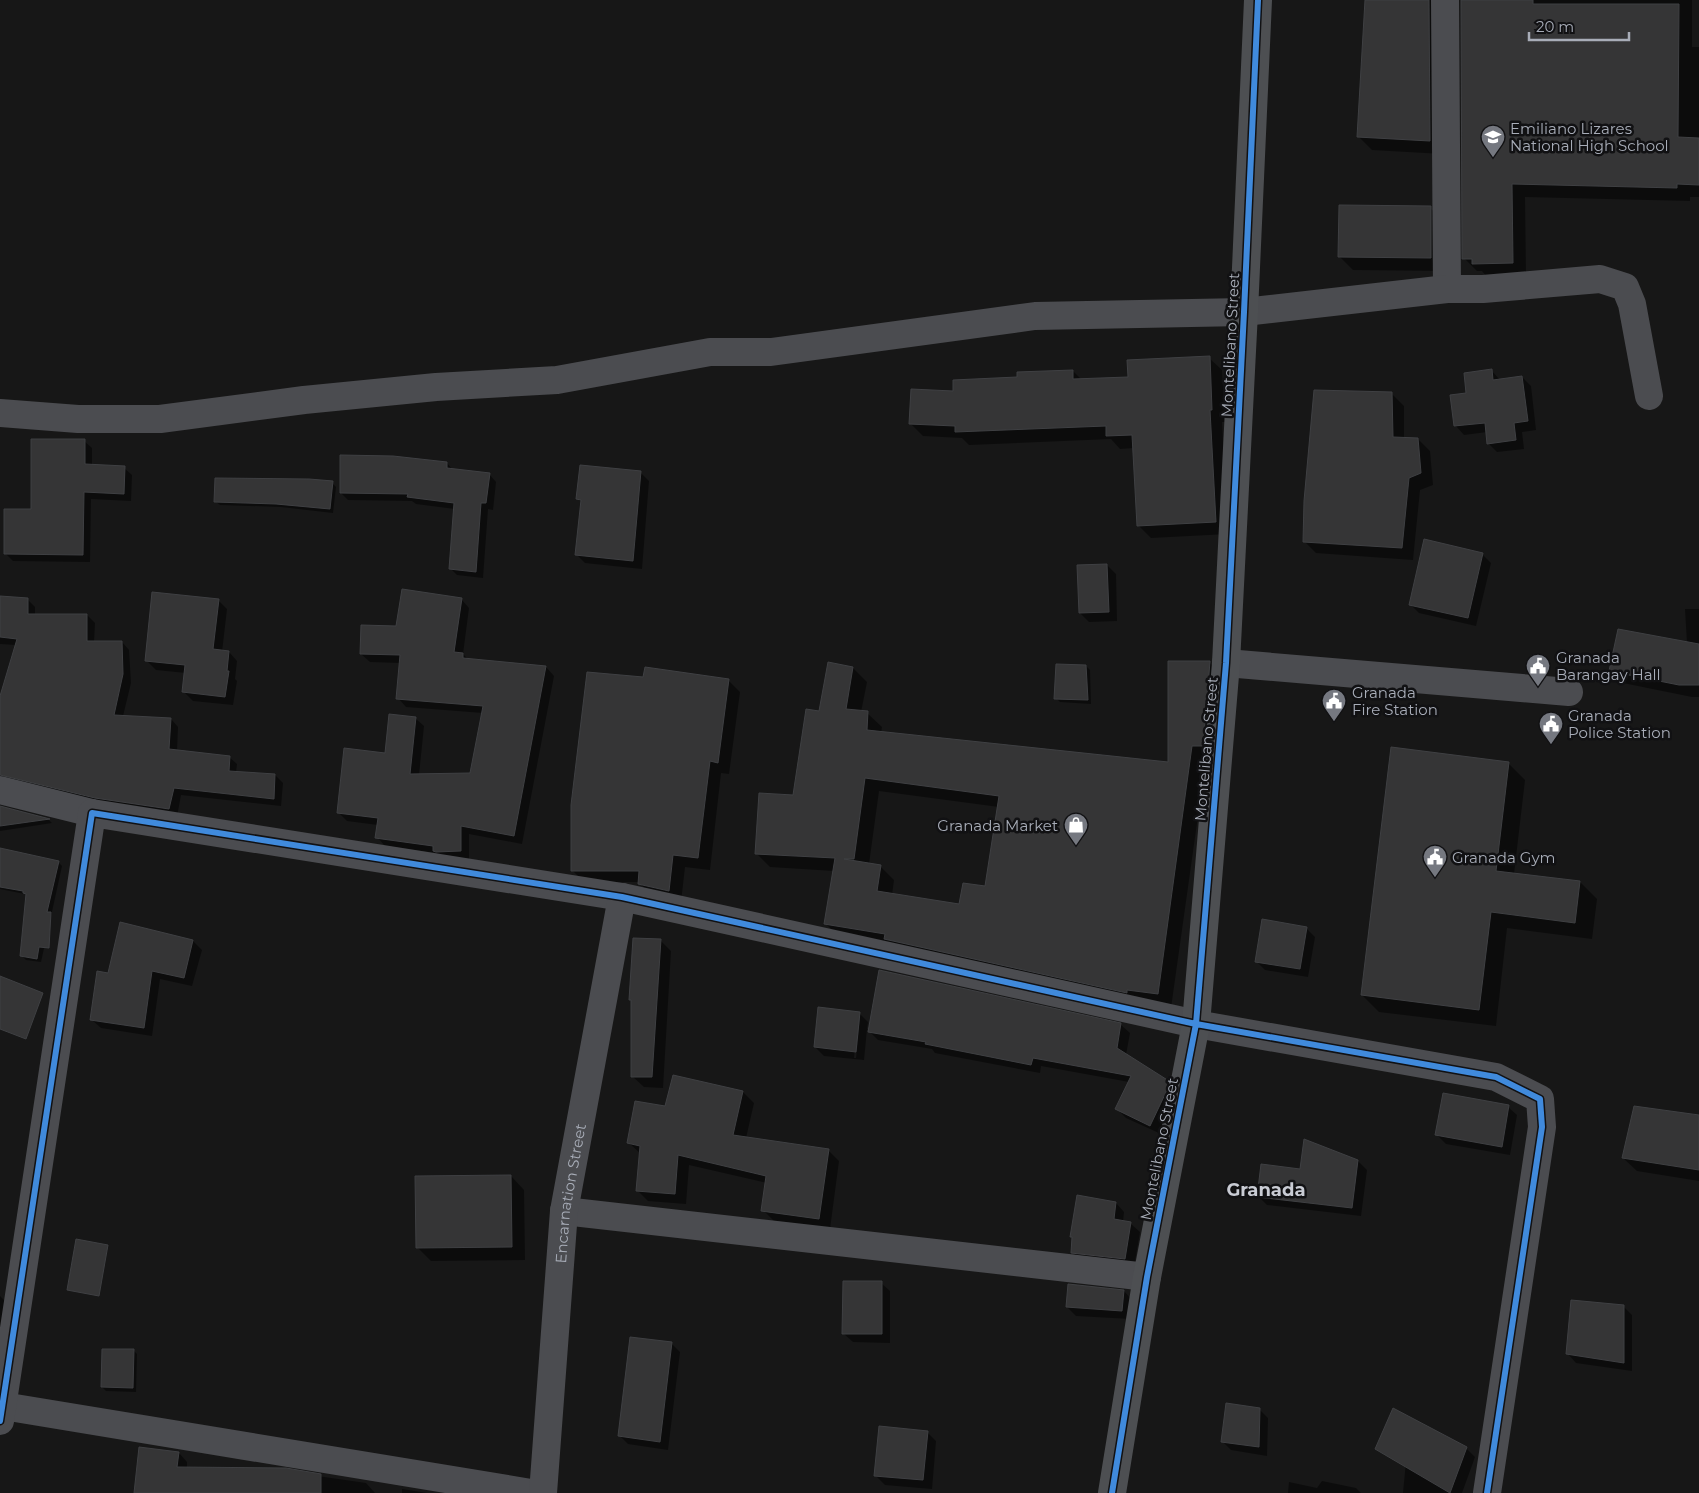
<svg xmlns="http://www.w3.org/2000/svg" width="1699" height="1493" font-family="Montserrat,sans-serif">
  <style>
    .shadow { fill: #0007; fill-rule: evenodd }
    .building { fill: #353536; stroke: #3f4043; fill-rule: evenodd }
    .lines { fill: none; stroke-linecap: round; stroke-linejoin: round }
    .minor { stroke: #4b4c50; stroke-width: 28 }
    .major { stroke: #4d4f52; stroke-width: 28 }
    .cycleway-casing { stroke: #111113; stroke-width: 9 }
    .cycleway { stroke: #408adc; stroke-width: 6 }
    .labels { text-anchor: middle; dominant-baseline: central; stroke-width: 5; stroke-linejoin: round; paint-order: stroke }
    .poi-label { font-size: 15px; fill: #a8adb8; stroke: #111113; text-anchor: start }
    .street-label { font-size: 15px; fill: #a8adb8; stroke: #111113 }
    .quarter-label { font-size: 18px; font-weight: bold; fill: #c9ccd4; stroke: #111113 }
  </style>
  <rect width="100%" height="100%" fill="#171717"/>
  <!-- shadow -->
  <path class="shadow" d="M 1366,0 L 1450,0 L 1443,154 L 1372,150 L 1358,136 Z
    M 1462,0 L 1692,0 L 1692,47 L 1699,47 L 1699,197 L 1690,197 L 1690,201 L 1525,197 L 1526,276 L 1486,276 L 1482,271 L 1477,271 L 1464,258 Z
    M 1430,208 L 1444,221 L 1444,271 L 1353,270 L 1340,257 Z
    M 1209,358 L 1222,370 L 1225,422 L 1222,422 L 1228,534 L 1151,538 L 1138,525 L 1134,448 L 1120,449 L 1111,439 L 969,445 L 962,438 L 923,436 L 910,423 L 955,393 L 1018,378 L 1073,371 L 1082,380 L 1129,378 Z
    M 1491,370 L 1500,380 L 1522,377 L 1531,386 L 1536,430 L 1522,432 L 1524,449 L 1497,452 L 1488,443 L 1487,432 L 1464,435 L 1456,426 L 1467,394 Z
    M 1392,394 L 1404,406 L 1404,438 L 1418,439 L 1430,451 L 1433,485 L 1420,490 L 1413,560 L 1316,553 L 1304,541 Z
    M 84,441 L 92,448 L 92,466 L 124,468 L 132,475 L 131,501 L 91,499 L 90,562 L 13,561 L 5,553 L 32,510 Z
    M 447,463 L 453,470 L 489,474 L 496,482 L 493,510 L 488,509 L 483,578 L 457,575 L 450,568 L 455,509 L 416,504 L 412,501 L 348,500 L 341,493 Z
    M 640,472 L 649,481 L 642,569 L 585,563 L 576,554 L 582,503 L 578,499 Z
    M 332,483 L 336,487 L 333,513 L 281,507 L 220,505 L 215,501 Z
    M 1482,554 L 1491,563 L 1476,626 L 1419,613 L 1411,605 Z
    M 1107,565 L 1116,574 L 1117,621 L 1089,622 L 1080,613 Z
    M 0,597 L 27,599 L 35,607 L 35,615 L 87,615 L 95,623 L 94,642 L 122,642 L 129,650 L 131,683 L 123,716 L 171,719 L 178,727 L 177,751 L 229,757 L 237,764 L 236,772 L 275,775 L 283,783 L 281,806 L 181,795 L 177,817 L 0,785 L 0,701 L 16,645 L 0,644 Z
    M 461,599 L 469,608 L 463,654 L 469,660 L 546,667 L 554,676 L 522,844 L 469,834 L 469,859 L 442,859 L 436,853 L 385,846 L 377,837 L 378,825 L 347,821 L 338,812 L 415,718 L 424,726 L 419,775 L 471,774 L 483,713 L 406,707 L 398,698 L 401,663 L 370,662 L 361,654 L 397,627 Z
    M 218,600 L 227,609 L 222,652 L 229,652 L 237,661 L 235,679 L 237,681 L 233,705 L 193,701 L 184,692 L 186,673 L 156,670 L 147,661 Z
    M 1685,609 L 1699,609 L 1699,697 L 1692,697 L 1623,683 L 1611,671 L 1687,643 Z
    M 1209,662 L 1223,676 L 1206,759 L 1171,1008 L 840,938 L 826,924 L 834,871 L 770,867 L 756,853 L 794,796 L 820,712 L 853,668 L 867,682 L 861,712 L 867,713 L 882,727 L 881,733 L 1169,763 ZM 879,791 L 999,807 L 986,888 L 960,906 L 892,895 L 894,880 L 880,866 L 869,864 Z
    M 1086,666 L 1090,670 L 1091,704 L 1060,702 L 1056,698 Z
    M 644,679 L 728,680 L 740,692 L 729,774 L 721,773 L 710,870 L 685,867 L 681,902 L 651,896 L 639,882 L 584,882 L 572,870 Z
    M 1508,763 L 1525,780 L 1514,874 L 1580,882 L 1597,899 L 1592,939 L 1507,928 L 1496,1026 L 1379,1012 L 1362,995 Z
    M 0,806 L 49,820 L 52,823 L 0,831 Z
    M 0,849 L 58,862 L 62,866 L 41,962 L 26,960 L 22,956 L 27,896 L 25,894 L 0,889 Z
    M 1306,928 L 1315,937 L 1308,977 L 1265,970 L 1256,961 Z
    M 660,940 L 671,951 L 663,1088 L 644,1087 L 632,1076 L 632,1001 L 630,999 Z
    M 193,941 L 202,950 L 192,986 L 160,979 L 152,1036 L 101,1028 L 92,1020 L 109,974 Z
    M 859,1013 L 868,1022 L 867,1029 L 869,1029 L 1121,1025 L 1130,1033 L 1126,1055 L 1168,1082 L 1177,1091 L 1176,1097 L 1159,1133 L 1126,1118 L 1117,1109 L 1129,1082 L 1041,1066 L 1040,1073 L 935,1053 L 932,1049 L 878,1040 L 867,1029 L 864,1060 L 824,1056 L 815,1047 ZM 858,1019 L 860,1019 L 856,1058 L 854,1058 Z
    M 743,1092 L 754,1103 L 746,1138 L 828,1150 L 839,1161 L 830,1229 L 774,1221 L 763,1210 L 767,1183 L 689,1165 L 686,1204 L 648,1201 L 637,1190 L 641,1154 L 628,1142 L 665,1108 Z
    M 1508,1107 L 1517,1115 L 1510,1155 L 1446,1144 L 1437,1135 Z
    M 1699,1117 L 1699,1181 L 1637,1171 L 1623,1158 Z
    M 1358,1161 L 1367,1170 L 1361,1216 L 1267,1205 L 1258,1196 L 1301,1170 Z
    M 511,1176 L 524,1190 L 525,1260 L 431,1261 L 417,1247 Z
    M 1116,1203 L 1124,1212 L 1123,1222 L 1131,1224 L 1140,1232 L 1134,1267 L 1081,1261 L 1072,1252 Z
    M 881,1283 L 890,1291 L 890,1343 L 853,1342 L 844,1334 Z
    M 1124,1291 L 1132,1300 L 1131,1319 L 1076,1316 L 1067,1307 Z
    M 0,1296 L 7,1303 L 0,1357 Z
    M 1623,1306 L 1632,1315 L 1632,1371 L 1576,1363 L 1568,1354 Z
    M 671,1343 L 680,1352 L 668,1450 L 628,1444 L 619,1435 Z
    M 133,1350 L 137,1354 L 136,1392 L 106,1391 L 102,1387 Z
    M 1259,1409 L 1268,1418 L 1267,1456 L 1231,1450 L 1222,1441 Z
    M 1410,1418 L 1466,1448 L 1475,1457 L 1462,1493 L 1403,1493 Z
    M 927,1432 L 936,1441 L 932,1489 L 885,1485 L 876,1476 Z
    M 179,1453 L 187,1462 L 187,1468 L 269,1469 L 366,1483 L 375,1493 L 135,1493 Z
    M 1322,1481 L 1356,1488 L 1361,1493 L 1288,1493 L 1289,1482 L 1317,1488 Z
    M 402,1489 L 427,1493 L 402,1493 Z"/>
  <!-- building -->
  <path class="building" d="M 1365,0 L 1429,0 L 1430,141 L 1357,137 Z
    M 1461,0 L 1533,0 L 1533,4 L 1679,4 L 1678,137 L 1699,138 L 1699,185 L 1677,184 L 1677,188 L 1512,184 L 1513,263 L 1472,264 L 1472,259 L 1462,259 Z
    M 1339,205 L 1431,206 L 1431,258 L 1338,257 Z
    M 1210,356 L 1212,410 L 1210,410 L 1216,522 L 1137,526 L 1132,435 L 1106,436 L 1106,426 L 955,432 L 955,426 L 909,424 L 911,389 L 953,391 L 953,380 L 1017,377 L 1017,372 L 1073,370 L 1073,379 L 1128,377 L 1127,360 Z
    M 1492,369 L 1493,380 L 1522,376 L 1528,421 L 1514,423 L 1516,440 L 1487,444 L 1485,423 L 1454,426 L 1450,395 L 1466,393 L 1464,373 Z
    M 1314,390 L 1392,392 L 1393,437 L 1418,438 L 1421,473 L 1409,478 L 1402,548 L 1303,542 L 1304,501 Z
    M 31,439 L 85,439 L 85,464 L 125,466 L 124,494 L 84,492 L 83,555 L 4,554 L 4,509 L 31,509 Z
    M 340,455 L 393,456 L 447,462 L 447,468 L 490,473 L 486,503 L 481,503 L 476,572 L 449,569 L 454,503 L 407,497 L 408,494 L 340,493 Z
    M 580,465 L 641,471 L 633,561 L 575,555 L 581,500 L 576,499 Z
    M 215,478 L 309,479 L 333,481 L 330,509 L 276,504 L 214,502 Z
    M 1424,539 L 1483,553 L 1468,618 L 1409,605 Z
    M 1107,564 L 1109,612 L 1079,613 L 1077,565 Z
    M 402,589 L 462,598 L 454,652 L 463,653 L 463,658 L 546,666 L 514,836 L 461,826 L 461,851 L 436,852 L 433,851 L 433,846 L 375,838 L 378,818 L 337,813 L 344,748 L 385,753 L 389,714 L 416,717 L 410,774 L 470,773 L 483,706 L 396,699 L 400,655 L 360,654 L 361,625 L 396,626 Z
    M 152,592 L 219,599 L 213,649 L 229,651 L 227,671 L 229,671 L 225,697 L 182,692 L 185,665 L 145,661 Z
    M 0,596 L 28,598 L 28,614 L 87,614 L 87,641 L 122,641 L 123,674 L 114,715 L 171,718 L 169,749 L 230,756 L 229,771 L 275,774 L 274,799 L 174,788 L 169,809 L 95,798 L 0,775 L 0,696 L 17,639 L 0,637 Z
    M 1618,629 L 1699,644 L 1699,685 L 1679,685 L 1609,671 Z
    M 1168,661 L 1210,661 L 1209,674 L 1203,746 L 1192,746 L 1158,994 L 1127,990 L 1127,993 L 884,939 L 885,934 L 824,924 L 835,858 L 755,854 L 759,793 L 793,795 L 806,709 L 819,711 L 828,662 L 853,667 L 846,709 L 868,711 L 867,730 L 1168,762 ZM 865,778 L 999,796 L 985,886 L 963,883 L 959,904 L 877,891 L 881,865 L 844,859 L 854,859 Z
    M 1056,664 L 1086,665 L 1088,700 L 1054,699 Z
    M 645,667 L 729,679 L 718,763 L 710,761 L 698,858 L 673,855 L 669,891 L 638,884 L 639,871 L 571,871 L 571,805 L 587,672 L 643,677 Z
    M 1391,747 L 1509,762 L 1496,871 L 1580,881 L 1575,923 L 1491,912 L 1479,1010 L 1361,995 Z
    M 0,806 L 50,819 L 0,826 Z
    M 0,848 L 59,861 L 47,912 L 51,912 L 49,948 L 39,947 L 37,959 L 20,956 L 26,894 L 23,893 L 23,891 L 0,887 Z
    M 1262,919 L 1307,927 L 1300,969 L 1255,962 Z
    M 120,922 L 193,940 L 184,978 L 152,971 L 144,1028 L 90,1020 L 97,971 L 108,973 Z
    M 633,938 L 661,939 L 652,1077 L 631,1077 L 631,1000 L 629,1000 Z
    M 879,970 L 1121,1023 L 1117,1048 L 1169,1081 L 1168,1088 L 1150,1126 L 1115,1109 L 1131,1076 L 1033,1058 L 1031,1065 L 925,1044 L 926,1042 L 868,1032 Z
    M 0,976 L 43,993 L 26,1039 L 0,1029 Z
    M 818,1007 L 860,1012 L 856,1052 L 814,1047 Z
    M 673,1075 L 743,1091 L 733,1135 L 829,1149 L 819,1219 L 761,1211 L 766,1176 L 678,1155 L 675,1194 L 636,1191 L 640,1146 L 627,1143 L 635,1101 L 665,1106 Z
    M 1443,1093 L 1509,1105 L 1502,1147 L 1435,1135 Z
    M 1634,1106 L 1699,1115 L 1699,1170 L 1622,1158 Z
    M 1304,1139 L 1358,1160 L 1352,1208 L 1257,1197 L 1261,1164 L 1300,1169 Z
    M 511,1175 L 512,1247 L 416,1248 L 415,1176 Z
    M 1077,1195 L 1116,1202 L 1114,1219 L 1131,1222 L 1125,1259 L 1071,1253 L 1072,1237 L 1070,1237 Z
    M 76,1239 L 108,1245 L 99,1296 L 67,1290 Z
    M 843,1281 L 882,1281 L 882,1334 L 842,1334 Z
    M 1068,1284 L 1124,1290 L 1122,1311 L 1066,1307 Z
    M 1571,1300 L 1624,1305 L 1624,1363 L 1566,1354 Z
    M 630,1337 L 672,1342 L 660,1442 L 618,1436 Z
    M 102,1349 L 134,1349 L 133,1388 L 101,1387 Z
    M 1226,1403 L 1260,1408 L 1259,1447 L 1221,1442 Z
    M 1393,1408 L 1467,1447 L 1450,1493 L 1375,1449 Z
    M 879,1426 L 928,1431 L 923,1480 L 874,1476 Z
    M 139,1447 L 179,1452 L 177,1467 L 286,1468 L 321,1474 L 321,1493 L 134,1493 Z"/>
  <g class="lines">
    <!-- minor -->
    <g class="minor">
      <path d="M 1445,0 L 1447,289"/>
      <path d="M 0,413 L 78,419 L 160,419 L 304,400 L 436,387 L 557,380 L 710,352 L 771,352 L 1035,316 L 1244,312 L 1447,289 L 1483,289 L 1600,279 L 1625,287 L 1632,304 L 1649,396"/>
      <path d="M 1226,663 L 1569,692"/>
      <path d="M 0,790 L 92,813"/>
      <path d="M 564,1211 L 1147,1277"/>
      <path d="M 3,1406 L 531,1493"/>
      <path d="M 0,1421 L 92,813 L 622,897 L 1196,1024 L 1496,1077 L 1540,1099 L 1542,1127 L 1487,1493"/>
      <path id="s1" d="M 543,1493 L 564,1211 L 622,897"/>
    </g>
    <!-- major -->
    <path class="major" d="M 1112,1493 L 1147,1277 L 1196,1024 L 1226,663 L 1244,312 L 1258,0"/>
    <defs>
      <path id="cycleway" d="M 0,1421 L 92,813 L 622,897 L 1196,1024 L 1496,1077 L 1540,1099 L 1542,1127 L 1487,1493
        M 1112,1493 L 1147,1277 L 1196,1024 L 1226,663 L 1244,312 L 1258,0"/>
    </defs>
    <!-- cycleway casing -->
    <use href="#cycleway" class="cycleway-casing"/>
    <!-- cycleway -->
    <use href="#cycleway" class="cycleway"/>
  </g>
  <!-- icons -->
  <defs>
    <symbol id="school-pin" viewBox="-11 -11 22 30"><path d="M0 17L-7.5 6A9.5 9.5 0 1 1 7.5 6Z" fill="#757880" stroke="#111113"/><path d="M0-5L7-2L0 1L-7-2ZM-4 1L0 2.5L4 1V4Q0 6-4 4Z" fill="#fff"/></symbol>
    <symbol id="civic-pin" viewBox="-11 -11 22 30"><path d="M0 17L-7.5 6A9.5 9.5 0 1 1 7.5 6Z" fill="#757880" stroke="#111113"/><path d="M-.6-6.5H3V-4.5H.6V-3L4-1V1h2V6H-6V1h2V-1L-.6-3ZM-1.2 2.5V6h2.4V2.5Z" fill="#fff"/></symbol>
    <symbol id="shop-pin" viewBox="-11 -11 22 30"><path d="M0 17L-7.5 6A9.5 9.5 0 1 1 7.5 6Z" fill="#757880" stroke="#111113"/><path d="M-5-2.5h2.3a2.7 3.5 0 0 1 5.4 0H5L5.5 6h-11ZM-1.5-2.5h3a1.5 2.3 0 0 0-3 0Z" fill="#fff"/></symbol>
  </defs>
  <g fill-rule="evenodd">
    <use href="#school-pin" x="1479" y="123" width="28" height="38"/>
    <use href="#civic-pin" x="1524" y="652" width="28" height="38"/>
    <use href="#civic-pin" x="1320" y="687" width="28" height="38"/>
    <use href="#civic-pin" x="1537" y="710" width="28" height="38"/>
    <use href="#shop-pin" x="1062" y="811" width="28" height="38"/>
    <use href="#civic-pin" x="1421" y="843" width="28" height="38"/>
  </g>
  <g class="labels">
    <!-- poi labels -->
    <g class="poi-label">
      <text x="1510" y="128">Emiliano Lizares<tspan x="1510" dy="17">National High School</tspan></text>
      <text x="1556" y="657">Granada<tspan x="1556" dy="17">Barangay Hall</tspan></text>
      <text x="1352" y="692">Granada<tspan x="1352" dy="17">Fire Station</tspan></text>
      <text x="1568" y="715">Granada<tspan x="1568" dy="17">Police Station</tspan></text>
      <text x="1058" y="825" text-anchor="end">Granada Market</text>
      <text x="1452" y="857">Granada Gym</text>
    </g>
    <!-- street labels -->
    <g class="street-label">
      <text transform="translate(1230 345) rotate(-87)">Montelibano Street</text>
      <text transform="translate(1206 749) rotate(-85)">Montelibano Street</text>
      <text transform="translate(1159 1149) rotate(-79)">Montelibano Street</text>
      <text stroke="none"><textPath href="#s1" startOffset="301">Encarnation Street</textPath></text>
    </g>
    <!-- quarter labels -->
    <g class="quarter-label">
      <text x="1266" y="1190">Granada</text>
    </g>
  </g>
  <!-- scale -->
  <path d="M1529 32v8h100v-8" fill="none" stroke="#a8adb8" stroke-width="2.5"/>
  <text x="1536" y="32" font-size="15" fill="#a8adb8" stroke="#111113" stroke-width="4" paint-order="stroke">20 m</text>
</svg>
